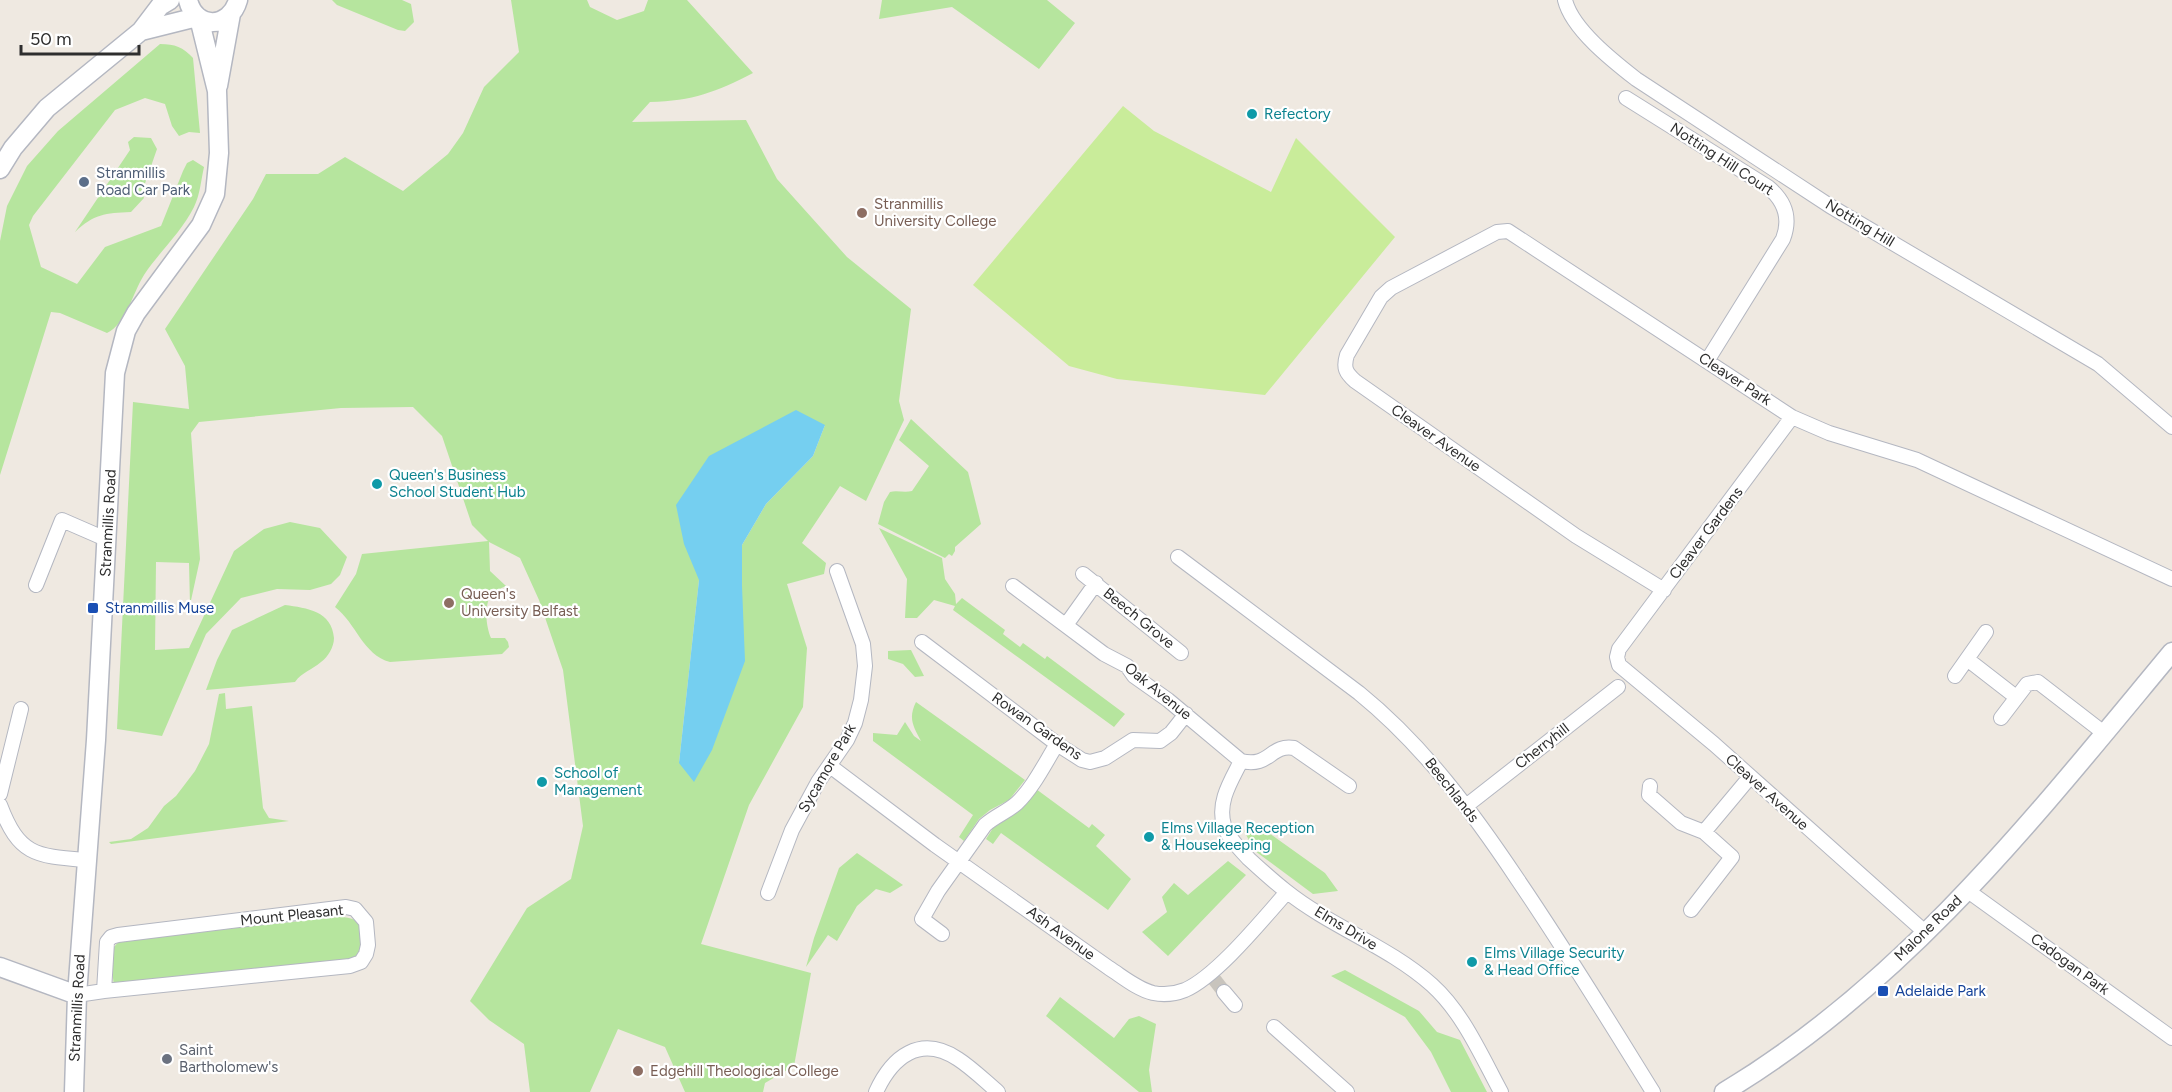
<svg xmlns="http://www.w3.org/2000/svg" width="2172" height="1092" font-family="Figtree,sans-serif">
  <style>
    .green { fill: #b6e59e; fill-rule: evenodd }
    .pitch { fill: #c9ec9a }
    .water { fill: #75cff0 }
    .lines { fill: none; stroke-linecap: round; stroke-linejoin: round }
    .street-tunnel { stroke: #c8c4bd; stroke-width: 14; stroke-dasharray: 14 7; stroke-linecap: butt }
    .street-casing { stroke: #b4b7c1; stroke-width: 16 }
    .secondary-casing { stroke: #b4b7c1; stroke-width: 21 }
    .street { stroke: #fff; stroke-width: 14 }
    .secondary { stroke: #fff; stroke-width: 18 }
    .culture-dot { fill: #0f9aa8; stroke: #fff; stroke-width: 2 }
    .service-dot { fill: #5c6f8a; stroke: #fff; stroke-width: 2 }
    .education-dot { fill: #8d6e63; stroke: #fff; stroke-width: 2 }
    .transit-dot { fill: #1a4fb4; stroke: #fff; stroke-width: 2 }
    .worship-dot { fill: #6b7280; stroke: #fff; stroke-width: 2 }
    .labels { text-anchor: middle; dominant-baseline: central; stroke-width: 4.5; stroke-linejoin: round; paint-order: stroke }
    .culture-label { font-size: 15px; fill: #0d838f; stroke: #fff; text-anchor: start }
    .street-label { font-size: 15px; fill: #2e2e2e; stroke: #fff }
    .service-label { font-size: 15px; fill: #4e5e75; stroke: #fff; text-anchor: start }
    .education-label { font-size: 15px; fill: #785e54; stroke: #fff; text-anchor: start }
    .transit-label { font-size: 15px; fill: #164399; stroke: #fff; text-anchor: start }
    .worship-label { font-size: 15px; fill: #5b616d; stroke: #fff; text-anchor: start }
  </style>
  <rect width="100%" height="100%" fill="#efe9e1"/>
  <!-- green -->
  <path class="green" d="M 332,0 L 402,0 L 411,4 L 414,22 L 405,31 L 398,30 L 337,5 Z
    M 511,0 L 587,0 L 590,7 L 617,20 L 644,11 L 648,0 L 687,0 L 753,73 C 716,92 693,101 650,102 L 632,122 L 746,120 L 777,179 L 847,257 L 911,309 L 899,401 L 904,420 L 866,501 L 840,486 L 802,543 L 826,563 L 824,574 L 787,584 L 807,648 L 803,707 L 749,805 L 701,944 L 811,973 L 794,1066 L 765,1083 L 763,1092 L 685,1092 L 665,1047 L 618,1029 L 590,1092 L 530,1092 L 524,1044 L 489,1020 L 470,1001 L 527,908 L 571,879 L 583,826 L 563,670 L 539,600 L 520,558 L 489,542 L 490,571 L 506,586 C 502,588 496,590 493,593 C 483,603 486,627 491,638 L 505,638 L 508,642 L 509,647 L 502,654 L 390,662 C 363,655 356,623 335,607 L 356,574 L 362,554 L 488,541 L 472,525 L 442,436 L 413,407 L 341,408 L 199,422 L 191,433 L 200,559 L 190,605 L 189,563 L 156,562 L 155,650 L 189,648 L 234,551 L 264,529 L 290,522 L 320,528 L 347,557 L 340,575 L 331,584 L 310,590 L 277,589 L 241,598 L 206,634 L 162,736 L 117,729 L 133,402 L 189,409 L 185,366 L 165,329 L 253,199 L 266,174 L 318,174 L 345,157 L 403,191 L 448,154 L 463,133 L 484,87 L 519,52 ZM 825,425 L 813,456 L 766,504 L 742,545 L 742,586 L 679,763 L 699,580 Z
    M 882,0 L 1047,0 L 1075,23 L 1039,69 L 952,7 L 879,19 Z
    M 160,44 C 175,44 183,47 193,58 L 200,133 L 189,132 L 179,136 L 172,126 L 165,104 L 145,98 L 115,110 L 33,216 L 29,225 L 41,267 L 77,284 L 105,247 L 161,226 L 183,171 L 187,163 L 193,160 L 204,167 C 201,180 200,195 194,207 C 181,233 159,252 144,275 C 132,294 127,323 107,333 L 60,313 L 51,312 L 0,475 L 0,241 L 7,206 L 27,166 L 58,131 Z
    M 134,137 L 151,138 L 157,149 L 142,192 L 144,198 L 131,212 C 105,213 94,214 75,232 L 130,150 L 128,142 Z
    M 911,419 L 968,472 L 981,524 L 955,547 L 955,551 L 952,556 L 949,554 L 945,558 L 878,524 L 884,502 L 890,492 C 897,490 904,493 912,491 L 929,466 L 899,440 Z
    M 879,528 L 942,558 L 945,579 L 955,594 L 956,604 L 962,598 L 1005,630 L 1003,634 L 1020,647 L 1023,643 L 1045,659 L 1047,656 L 1125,714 L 1114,727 L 953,610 L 955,606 L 934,600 L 917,618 L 905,618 L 907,579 Z
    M 285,605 C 307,608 332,611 334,638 C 334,647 328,657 321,662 C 312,670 302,672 295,682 L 206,690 L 217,660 L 232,630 Z
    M 911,650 L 924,676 L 915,677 L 903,664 L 888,659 L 888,651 Z
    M 225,693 L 226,709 L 252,706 L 263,808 L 269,818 L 289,821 L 111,844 L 109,842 L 131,839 L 148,828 L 164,806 L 176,796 L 195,771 L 209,744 L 219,694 Z
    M 916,702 L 1025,780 L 1009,800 L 990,810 L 979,819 L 964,841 L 959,837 L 973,815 L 873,741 L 873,733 L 897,735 L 905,722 L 914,736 L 921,741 C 913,726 908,718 916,702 Z
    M 1036,789 L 1089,828 L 1092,824 L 1105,835 L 1096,846 L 1131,879 L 1108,910 L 1001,833 L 993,844 L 986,839 L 993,828 L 1020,810 Z
    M 1252,821 L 1325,873 L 1338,891 L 1313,894 L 1255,851 L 1244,831 Z
    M 857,853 L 903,885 L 890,893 L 876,889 L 857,906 L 837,941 L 828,935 L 806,967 L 814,938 L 839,868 Z
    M 1228,861 L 1246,875 L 1168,956 L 1142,932 L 1167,912 L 1162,897 L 1174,883 L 1188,895 Z
    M 338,917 C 363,916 364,931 364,952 L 353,959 L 114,986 C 113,972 105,946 123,940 Z
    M 1345,970 L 1419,1011 L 1437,1032 L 1460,1040 L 1487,1092 L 1451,1092 L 1431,1052 L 1405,1017 L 1331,976 Z
    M 1060,997 L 1114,1038 L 1129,1019 L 1139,1016 L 1156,1024 L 1149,1070 L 1152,1092 L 1139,1092 L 1046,1016 Z"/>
  <!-- pitch -->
  <path class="pitch" d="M 1123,106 L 1154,131 L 1271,192 L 1296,138 L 1395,237 L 1265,395 L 1117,379 L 1069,366 L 973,285 Z"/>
  <!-- water -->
  <path class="water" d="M 796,410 L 825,425 L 813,456 L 766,504 L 742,545 L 742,586 L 745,661 L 712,750 L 694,782 L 679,763 L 699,580 L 684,544 L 676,505 L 709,456 Z"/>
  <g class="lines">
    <!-- street-tunnel -->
    <path class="street-tunnel" d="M 1214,979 L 1224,992"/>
    <defs>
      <path id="street" d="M 1565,0 C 1572,29 1613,61 1636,79 L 1830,206 L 2098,364 L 2172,427
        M 1626,98 L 1768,187 C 1785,201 1791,218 1783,239 L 1707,361
        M 1792,417 L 1619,649 L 1617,657 L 1619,665 L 1714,744 L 1926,933
        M 1178,557 L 1359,693 C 1423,745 1472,811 1518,880 C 1565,949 1609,1021 1653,1092
        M 1083,574 L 1181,653
        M 36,585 L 62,520 L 108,540
        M 1013,586 L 1104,654 L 1127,666 L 1134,676 L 1168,700 L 1241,761 C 1270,768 1270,744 1294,748 L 1349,786
        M 1664,590 L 1576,536 L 1355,381 C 1346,373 1343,368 1347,355 L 1381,297 L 1391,288 L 1497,232 L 1508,231 L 1792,417 L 1829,433 L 1917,460 L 2172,579
        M 1066,625 L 1096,583
        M 922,642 L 1057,744 L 1082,760 L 1090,762 L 1105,758 L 1133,740 L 1160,741 L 1171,733 L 1186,714
        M 1967,659 L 2016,697
        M 1955,676 L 1986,632
        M 2001,718 L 2027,684 L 2038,682 L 2104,733
        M 1241,761 C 1231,781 1217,802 1224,825 C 1227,837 1240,849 1248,858 C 1260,869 1273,881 1286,891 C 1331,927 1388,946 1432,985 C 1463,1013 1481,1055 1501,1092
        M 830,766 L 935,845 L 1109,968 C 1123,977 1137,989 1153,993 C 1163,995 1175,994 1185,990 C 1217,976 1263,919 1287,892
        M 1650,786 L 1649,795 L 1681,823 L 1704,832 L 1732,857 L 1691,910
        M 0,794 L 21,709
        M 0,805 C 19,855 35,856 85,860
        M 1466,806 L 1618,687
        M 1704,832 L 1750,777
        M 1968,891 L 2172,1038
        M 768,893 L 792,830 L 818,782 L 847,740 L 855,723 L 861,700 L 865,666 L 863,644 L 837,571
        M 942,934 L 922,919 L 938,891 L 985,825 C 995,816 1007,812 1017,803 C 1033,788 1045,763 1057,744
        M 1224,992 L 1235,1005
        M 77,995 L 104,991 L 107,942 L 111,937 L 118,935 L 346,907 L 355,909 L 366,922 L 368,945 L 366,954 L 361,962 L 350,966 L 104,991
        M 1274,1027 L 1347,1092
        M 876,1092 C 892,1057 920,1034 958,1059 C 972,1068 985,1081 998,1092"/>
      <path id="secondary" d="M 188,0 C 195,30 230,29 238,0
        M 141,31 L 197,17
        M 218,86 L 231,14
        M 0,169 L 13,148 L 47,108 L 141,31 L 160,6 L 170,0
        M 0,967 L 77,995
        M 74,1092 L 77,995 L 96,740 L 115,373 L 126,331 L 136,313 L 201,225 L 215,194 L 219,153 L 217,91 L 199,18
        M 1724,1092 C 1906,983 2038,813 2172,652"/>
    </defs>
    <!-- street casing -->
    <use href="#street" class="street-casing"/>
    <!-- secondary casing -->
    <use href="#secondary" class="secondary-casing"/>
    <!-- street -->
    <use href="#street" class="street"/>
    <!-- secondary -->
    <use href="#secondary" class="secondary"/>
  </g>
  <!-- markers -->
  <g class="culture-dot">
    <circle cx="1252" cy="114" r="6"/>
    <circle cx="377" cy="484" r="6"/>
    <circle cx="542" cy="782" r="6"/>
    <circle cx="1149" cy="837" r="6"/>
    <circle cx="1472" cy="962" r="6"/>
  </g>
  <circle class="service-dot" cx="84" cy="182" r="6"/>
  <g class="education-dot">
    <circle cx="862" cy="213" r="6"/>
    <circle cx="449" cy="603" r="6"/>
    <circle cx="638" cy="1071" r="6"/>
  </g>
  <g class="transit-dot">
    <rect x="87" y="602" width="12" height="12" rx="3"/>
    <rect x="1877" y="985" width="12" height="12" rx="3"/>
  </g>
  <circle class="worship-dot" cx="167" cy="1059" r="6"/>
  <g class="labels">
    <!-- culture labels -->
    <g class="culture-label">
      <text x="1264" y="114">Refectory</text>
      <text x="389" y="475">Queen's Business<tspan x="389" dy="17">School Student Hub</tspan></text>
      <text x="554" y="773">School of<tspan x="554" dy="17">Management</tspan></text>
      <text x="1161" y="828">Elms Village Reception<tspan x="1161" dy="17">&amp; Housekeeping</tspan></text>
      <text x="1484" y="953">Elms Village Security<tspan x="1484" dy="17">&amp; Head Office</tspan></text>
    </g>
    <!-- street labels -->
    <g class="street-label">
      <text transform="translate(1722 159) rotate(33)">Notting Hill Court</text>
      <text transform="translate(1860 223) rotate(31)">Notting Hill</text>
      <text transform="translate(1735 379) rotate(33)">Cleaver Park</text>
      <text transform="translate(1436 438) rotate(35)">Cleaver Avenue</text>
      <text transform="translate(108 523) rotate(-87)">Stranmillis Road</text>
      <text transform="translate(1706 533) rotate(-53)">Cleaver Gardens</text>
      <text transform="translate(1139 618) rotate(39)">Beech Grove</text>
      <text transform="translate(1158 691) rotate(39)">Oak Avenue</text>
      <text transform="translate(1037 726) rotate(35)">Rowan Gardens</text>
      <text transform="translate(1542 746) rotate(-38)">Cherryhill</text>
      <text transform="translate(827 768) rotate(-60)">Sycamore Park</text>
      <text transform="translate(1452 790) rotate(52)">Beechlands</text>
      <text transform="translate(1767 792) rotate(42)">Cleaver Avenue</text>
      <text transform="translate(292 915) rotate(-6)">Mount Pleasant</text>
      <text transform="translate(1346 928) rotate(31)">Elms Drive</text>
      <text transform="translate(1928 928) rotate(-44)">Malone Road</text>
      <text transform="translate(1061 933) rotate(36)">Ash Avenue</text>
      <text transform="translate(2070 964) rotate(36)">Cadogan Park</text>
      <text transform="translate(77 1008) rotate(-87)">Stranmillis Road</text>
    </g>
    <!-- service labels -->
    <g class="service-label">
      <text x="96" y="173">Stranmillis<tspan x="96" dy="17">Road Car Park</tspan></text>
    </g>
    <!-- education labels -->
    <g class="education-label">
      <text x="874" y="204">Stranmillis<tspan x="874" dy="17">University College</tspan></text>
      <text x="461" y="594">Queen's<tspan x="461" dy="17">University Belfast</tspan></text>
      <text x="650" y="1071">Edgehill Theological College</text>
    </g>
    <!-- transit labels -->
    <g class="transit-label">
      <text x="105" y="608">Stranmillis Muse</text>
      <text x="1895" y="991">Adelaide Park</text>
    </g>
    <!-- worship labels -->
    <g class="worship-label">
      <text x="179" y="1050">Saint<tspan x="179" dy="17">Bartholomew's</tspan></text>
    </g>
  </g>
  <!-- scale -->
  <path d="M21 45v9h118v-9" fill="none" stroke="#2e2e2e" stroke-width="3"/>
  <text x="30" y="45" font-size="18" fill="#2e2e2e" stroke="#ffffff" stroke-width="4.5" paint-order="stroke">50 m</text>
</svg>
